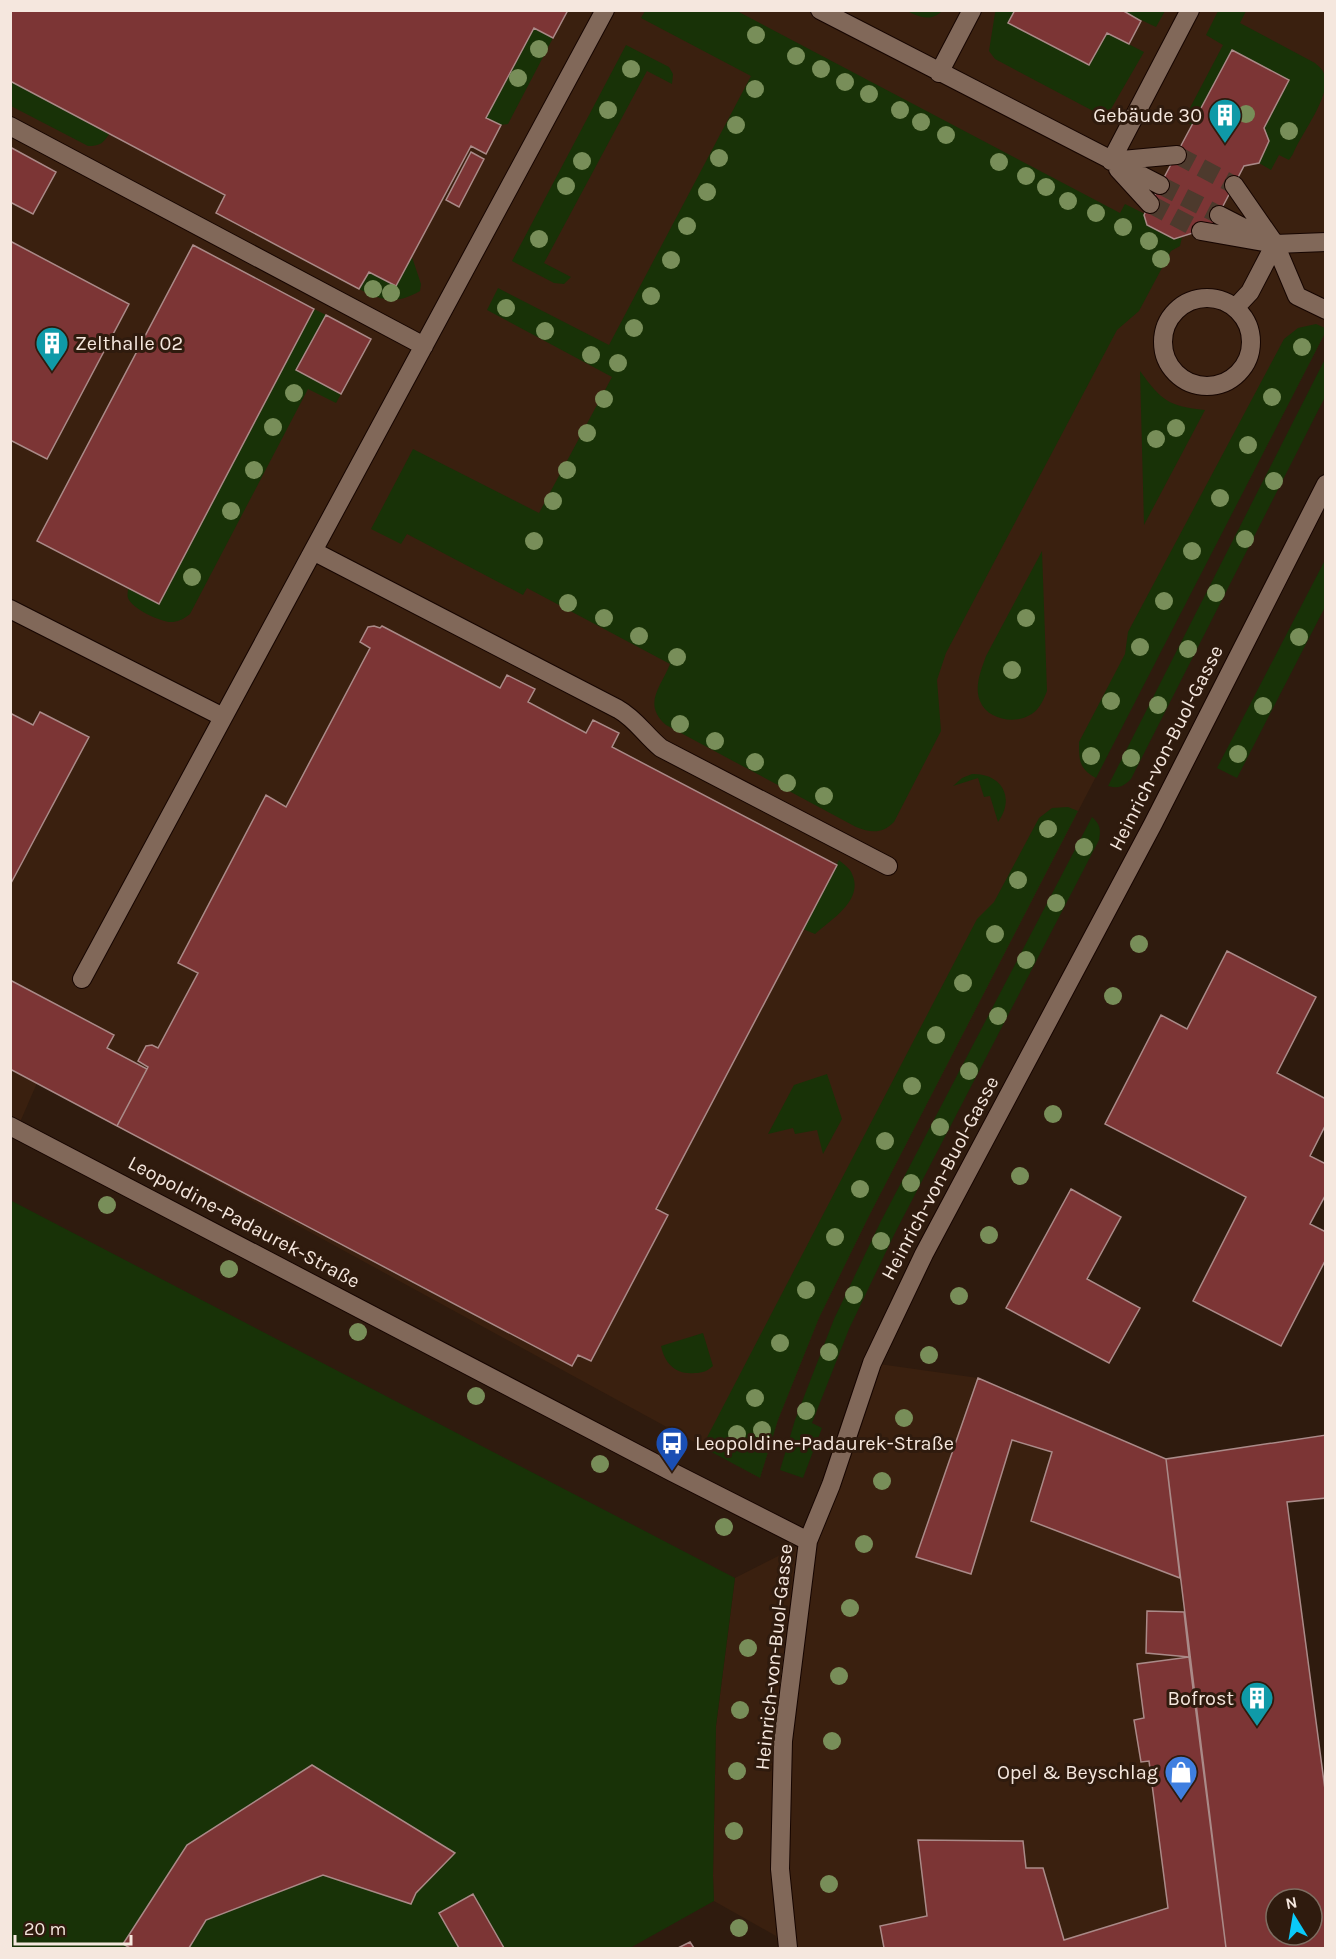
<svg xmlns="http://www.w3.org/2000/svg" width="1336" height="1959" font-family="Karla,sans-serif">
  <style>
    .built { fill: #3a200f }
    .green { fill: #183207 }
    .building { fill: #7c3535; stroke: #aa8a88; stroke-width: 1.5; fill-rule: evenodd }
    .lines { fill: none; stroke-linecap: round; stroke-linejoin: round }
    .minor-tunnel { stroke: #4d3a2d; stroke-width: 18; stroke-dasharray: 18 9; stroke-linecap: butt }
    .minor-casing { stroke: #160500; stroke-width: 20 }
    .minor { stroke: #816859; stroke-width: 18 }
    .tree { fill: #788e59 }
    .labels { text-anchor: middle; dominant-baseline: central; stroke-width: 6; stroke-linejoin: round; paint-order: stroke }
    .poi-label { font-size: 20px; fill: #f5e7de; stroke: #2f1b0e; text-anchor: end }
    .street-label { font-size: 20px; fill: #f5e7de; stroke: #2f1b0e }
  </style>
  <rect width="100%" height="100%" fill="#2f1b0e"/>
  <!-- built -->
  <path class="built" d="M 10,11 L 1325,11 L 1325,333 L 868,1218 L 819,1318 L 778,1420 L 760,1478 L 37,1083 L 17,1129 L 11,1126 Z
    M 872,1363 L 978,1378 L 1166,1459 L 1189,1657 L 1227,1948 L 778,1948 L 776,1936 L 714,1901 L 713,1876 L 716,1726 L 735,1578 L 808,1541 Z"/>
  <!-- green -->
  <path class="green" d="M 1015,10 L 1089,65 L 1107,33 L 1144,52 L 1111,109 L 1103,112 L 1095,112 L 995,59 L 989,51 L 995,13 L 996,11 Z
    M 645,11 L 737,11 L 1120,213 L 1125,204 L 1145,214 L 1147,225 L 1174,239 L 1182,237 L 1180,246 L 1171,251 L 1139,311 L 1117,330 L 946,653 L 937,680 L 941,731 L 894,822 C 882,834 871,833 856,827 L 666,725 C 642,704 661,687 670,664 L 527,588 L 523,595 L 407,534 L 401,544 L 371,529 L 413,449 L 539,513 L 612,377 L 487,310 L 498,288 L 609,345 L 751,76 L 641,18 Z
    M 907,11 L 942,11 C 931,22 919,17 907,11 Z
    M 1122,11 L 1165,11 L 1156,27 Z
    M 1218,11 L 1246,11 L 1240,23 L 1315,63 C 1318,66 1323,69 1324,74 C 1333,94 1301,134 1293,154 L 1289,160 L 1279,155 L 1271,170 L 1259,163 L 1269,141 L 1264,128 L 1289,80 L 1232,50 L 1192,125 L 1183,121 L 1223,45 L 1206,35 Z
    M 534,28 L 553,38 L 508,124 L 501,125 L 486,118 Z
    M 626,45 L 669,67 L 673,74 L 672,84 L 647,71 L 544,263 L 571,277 L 564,284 L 554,283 L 512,261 Z
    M 10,81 L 109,134 C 103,144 99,146 88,146 L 11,106 Z
    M 412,257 L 421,284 L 420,291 C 395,305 384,301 359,289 L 369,272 L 396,286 Z
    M 314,309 L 326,315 L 297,370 L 341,394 L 336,403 L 308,389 L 190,614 C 185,618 180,621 173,622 C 162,623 132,609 128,598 C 127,595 128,592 128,588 L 159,604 Z
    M 1316,324 L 1325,328 L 1325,333 L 1096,778 C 1079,769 1079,760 1079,742 L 1125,654 L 1128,632 L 1284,339 L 1298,328 Z
    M 1325,359 L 1325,397 L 1131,779 C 1123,787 1118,789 1108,786 Z
    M 1140,371 C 1162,401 1168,406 1205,410 L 1144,525 Z
    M 1042,551 L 1047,691 C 1043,701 1039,711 1028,716 C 1013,724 987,719 980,701 C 974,687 981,670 986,656 Z
    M 1325,560 L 1325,607 L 1237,778 L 1217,768 Z
    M 972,774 C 1001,773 1016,797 998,822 L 990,796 L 984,797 L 978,778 L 953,786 L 962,778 Z
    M 1068,807 L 1078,811 L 868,1218 L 819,1318 L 778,1420 L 760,1478 L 702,1447 L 977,919 L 994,902 L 1039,818 L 1052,808 Z
    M 1092,817 C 1100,824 1101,829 1099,840 L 895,1233 L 849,1329 L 812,1423 L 822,1428 L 803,1478 L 780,1470 L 795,1420 L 834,1319 L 880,1223 Z
    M 839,860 C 843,864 850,868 852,874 C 864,900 832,919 815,934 L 803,929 Z
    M 827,1074 L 842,1119 L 823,1154 L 817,1130 L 795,1134 L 793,1128 L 768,1134 L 794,1085 Z
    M 10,1200 L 735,1578 L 716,1726 L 713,1876 L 714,1901 L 630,1948 L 11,1948 Z
    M 703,1333 L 713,1366 C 707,1371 703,1373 695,1373 C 676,1375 665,1364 661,1346 Z"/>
  <!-- building -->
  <path class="building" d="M 10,10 L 568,10 L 553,38 L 534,28 L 486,118 L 501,125 L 486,154 L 471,146 L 396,286 L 369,272 L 359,289 L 216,213 L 225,195 L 10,81 Z
    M 1015,10 L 1122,10 L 1141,21 L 1129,44 L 1107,33 L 1089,65 L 1008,23 Z
    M 1232,50 L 1289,80 L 1264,128 L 1269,141 L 1259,163 L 1244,166 L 1212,227 L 1174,239 L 1147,225 L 1144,215 Z
    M 10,147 L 56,172 L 33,214 L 10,202 Z
    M 471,152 L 484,159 L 459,207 L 446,200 Z
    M 10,241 L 129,304 L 47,459 L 10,440 Z
    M 193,245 L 314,309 L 159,604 L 37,541 Z
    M 326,315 L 371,339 L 341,394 L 296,370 Z
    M 374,626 L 380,628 L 382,626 L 500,688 L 507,675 L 535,689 L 528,702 L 586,733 L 593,720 L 619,733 L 612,747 L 837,865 L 656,1209 L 668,1215 L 591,1361 L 578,1355 L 572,1366 L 117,1126 L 148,1067 L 138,1061 L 146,1046 L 152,1045 L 158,1048 L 198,973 L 178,963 L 266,795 L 286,807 L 370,648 L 360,642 L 368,627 Z
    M 40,712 L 89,737 L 10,885 L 10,713 L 33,725 Z
    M 1227,951 L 1316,997 L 1277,1073 L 1326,1099 L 1326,1124 L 1310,1156 L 1326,1164 L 1326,1194 L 1310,1224 L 1326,1232 L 1326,1259 L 1281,1346 L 1193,1301 L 1246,1197 L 1105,1124 L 1161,1015 L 1187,1029 Z
    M 10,980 L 114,1035 L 107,1048 L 147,1069 L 117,1126 L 10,1069 Z
    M 1071,1189 L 1121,1217 L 1087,1279 L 1140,1308 L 1109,1363 L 1006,1308 Z
    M 978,1378 L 1166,1459 L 1180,1578 L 1031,1521 L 1052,1452 L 1012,1440 L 971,1574 L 916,1557 Z
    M 1326,1435 L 1326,1498 L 1287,1502 L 1326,1797 L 1326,1948 L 1226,1948 L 1166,1459 ZM 1276,1899 L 1312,1899 L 1312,1935 L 1276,1935 Z
    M 1147,1611 L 1184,1612 L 1189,1657 L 1146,1653 Z
    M 1189,1657 L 1226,1948 L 884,1948 L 880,1926 L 927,1916 L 918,1840 L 1023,1841 L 1026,1868 L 1043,1868 L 1064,1940 L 1168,1908 L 1149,1761 L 1141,1762 L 1134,1720 L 1144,1718 L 1137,1664 Z
    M 312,1765 L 455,1853 L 416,1893 L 411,1904 L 323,1875 L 206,1920 L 189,1948 L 130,1948 L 123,1944 L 187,1845 Z
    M 473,1894 L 504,1948 L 459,1948 L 439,1913 Z
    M 690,1942 L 694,1948 L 678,1948 Z"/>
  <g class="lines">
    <!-- minor-tunnel -->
    <path class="minor-tunnel" d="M 1177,155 L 1234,185
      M 1160,185 L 1219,215
      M 1150,204 L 1201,231"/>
    <defs>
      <path id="minor" d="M 820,10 L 1160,185
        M 939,73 L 972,10
        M 10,126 L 424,346
        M 1111,161 L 1190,10
        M 1111,161 L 1177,155
        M 1118,169 L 1150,204
        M 1234,185 L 1275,244 L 1297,296 L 1326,310
        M 1219,215 L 1258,235
        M 1201,231 L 1275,244 L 1326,242
        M1163 342a44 44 0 1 1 88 0a44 44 0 1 1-88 0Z
        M 1235,308 L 1250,292 L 1275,244
        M 313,551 L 618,709 C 636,719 645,735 661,748 L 888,866
        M 10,609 L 223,717
        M 82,979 L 605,10
        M 10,1126 L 672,1472 L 808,1541
        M 788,1948 L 780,1869 L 783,1741 L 808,1541 L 831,1485 L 872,1363 L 924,1254 L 1153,824 L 1326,484"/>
    </defs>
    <!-- minor casing -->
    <use href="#minor" class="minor-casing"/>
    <!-- minor -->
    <use href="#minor" class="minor"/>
  </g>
  <!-- trees -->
  <g class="tree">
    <circle cx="756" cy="35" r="9"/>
    <circle cx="539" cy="49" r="9"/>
    <circle cx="796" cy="56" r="9"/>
    <circle cx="631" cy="69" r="9"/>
    <circle cx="821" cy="69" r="9"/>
    <circle cx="518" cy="78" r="9"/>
    <circle cx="845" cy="82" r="9"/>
    <circle cx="755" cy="89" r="9"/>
    <circle cx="869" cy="94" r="9"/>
    <circle cx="608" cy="110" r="9"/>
    <circle cx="900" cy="110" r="9"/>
    <circle cx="1246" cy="114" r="9"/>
    <circle cx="921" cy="122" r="9"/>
    <circle cx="736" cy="125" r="9"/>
    <circle cx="1289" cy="131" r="9"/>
    <circle cx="946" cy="135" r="9"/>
    <circle cx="719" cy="158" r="9"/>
    <circle cx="582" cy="161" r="9"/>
    <circle cx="999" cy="162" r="9"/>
    <circle cx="1026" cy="176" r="9"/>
    <circle cx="566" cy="186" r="9"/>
    <circle cx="1046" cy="187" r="9"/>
    <circle cx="707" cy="192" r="9"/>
    <circle cx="1068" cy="201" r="9"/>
    <circle cx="1096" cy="213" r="9"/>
    <circle cx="687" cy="226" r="9"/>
    <circle cx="1123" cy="227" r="9"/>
    <circle cx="539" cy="239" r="9"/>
    <circle cx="1149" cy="241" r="9"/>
    <circle cx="1161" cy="259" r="9"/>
    <circle cx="671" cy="260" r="9"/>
    <circle cx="373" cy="289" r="9"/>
    <circle cx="391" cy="293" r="9"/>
    <circle cx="651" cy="296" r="9"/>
    <circle cx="506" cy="308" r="9"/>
    <circle cx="634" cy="328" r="9"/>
    <circle cx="545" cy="331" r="9"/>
    <circle cx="1302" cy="347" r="9"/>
    <circle cx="591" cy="355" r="9"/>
    <circle cx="618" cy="363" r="9"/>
    <circle cx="294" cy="393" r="9"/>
    <circle cx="1272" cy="397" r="9"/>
    <circle cx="604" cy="399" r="9"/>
    <circle cx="273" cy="427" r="9"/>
    <circle cx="1176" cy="428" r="9"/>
    <circle cx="587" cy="433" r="9"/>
    <circle cx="1156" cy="439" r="9"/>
    <circle cx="1248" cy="445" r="9"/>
    <circle cx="254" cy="470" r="9"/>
    <circle cx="567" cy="470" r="9"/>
    <circle cx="1274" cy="481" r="9"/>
    <circle cx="1220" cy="498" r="9"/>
    <circle cx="553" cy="501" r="9"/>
    <circle cx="231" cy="511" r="9"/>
    <circle cx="1245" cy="539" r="9"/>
    <circle cx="534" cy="541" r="9"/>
    <circle cx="1192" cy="551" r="9"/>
    <circle cx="192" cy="577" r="9"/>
    <circle cx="1216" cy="593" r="9"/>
    <circle cx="1164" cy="601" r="9"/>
    <circle cx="568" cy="603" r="9"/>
    <circle cx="604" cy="618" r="9"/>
    <circle cx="1026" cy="618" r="9"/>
    <circle cx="639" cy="636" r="9"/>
    <circle cx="1299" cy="637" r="9"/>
    <circle cx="1140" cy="647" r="9"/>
    <circle cx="1188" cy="649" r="9"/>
    <circle cx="677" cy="657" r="9"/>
    <circle cx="1012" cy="670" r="9"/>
    <circle cx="1111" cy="701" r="9"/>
    <circle cx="1158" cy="705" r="9"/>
    <circle cx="1263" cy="706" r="9"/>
    <circle cx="680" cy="724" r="9"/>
    <circle cx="715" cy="741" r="9"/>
    <circle cx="1238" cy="754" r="9"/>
    <circle cx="1091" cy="756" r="9"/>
    <circle cx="1131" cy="758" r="9"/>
    <circle cx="755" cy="762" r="9"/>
    <circle cx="787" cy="783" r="9"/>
    <circle cx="824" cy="796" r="9"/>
    <circle cx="1048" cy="829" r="9"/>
    <circle cx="1084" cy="847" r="9"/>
    <circle cx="1018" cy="880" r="9"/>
    <circle cx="1056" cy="903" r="9"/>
    <circle cx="995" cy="934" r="9"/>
    <circle cx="1139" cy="944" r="9"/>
    <circle cx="1026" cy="960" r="9"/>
    <circle cx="963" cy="983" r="9"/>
    <circle cx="1113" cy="996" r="9"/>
    <circle cx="998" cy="1016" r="9"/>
    <circle cx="936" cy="1035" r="9"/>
    <circle cx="969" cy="1071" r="9"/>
    <circle cx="912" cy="1086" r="9"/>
    <circle cx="1053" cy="1114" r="9"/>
    <circle cx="940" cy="1127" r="9"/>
    <circle cx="885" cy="1141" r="9"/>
    <circle cx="1020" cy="1176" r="9"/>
    <circle cx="911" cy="1183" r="9"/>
    <circle cx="860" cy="1189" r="9"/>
    <circle cx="107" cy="1205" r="9"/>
    <circle cx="989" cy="1235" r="9"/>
    <circle cx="835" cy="1237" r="9"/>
    <circle cx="881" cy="1241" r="9"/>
    <circle cx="229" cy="1269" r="9"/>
    <circle cx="806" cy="1290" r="9"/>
    <circle cx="854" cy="1295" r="9"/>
    <circle cx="959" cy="1296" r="9"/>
    <circle cx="358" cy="1332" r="9"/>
    <circle cx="780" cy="1343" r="9"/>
    <circle cx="829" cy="1352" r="9"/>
    <circle cx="929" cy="1355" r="9"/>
    <circle cx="476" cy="1396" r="9"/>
    <circle cx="755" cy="1398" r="9"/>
    <circle cx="806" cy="1411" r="9"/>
    <circle cx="904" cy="1418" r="9"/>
    <circle cx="762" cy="1430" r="9"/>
    <circle cx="737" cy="1434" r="9"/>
    <circle cx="600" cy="1464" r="9"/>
    <circle cx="882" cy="1481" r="9"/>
    <circle cx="724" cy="1527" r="9"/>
    <circle cx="864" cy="1544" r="9"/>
    <circle cx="850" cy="1608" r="9"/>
    <circle cx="748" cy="1648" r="9"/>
    <circle cx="839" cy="1676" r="9"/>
    <circle cx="740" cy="1710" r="9"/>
    <circle cx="832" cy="1741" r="9"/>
    <circle cx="737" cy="1771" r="9"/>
    <circle cx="734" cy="1831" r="9"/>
    <circle cx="829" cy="1884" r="9"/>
    <circle cx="739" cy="1928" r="9"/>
  </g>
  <!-- icons -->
  <defs>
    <symbol id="building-pin" viewBox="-11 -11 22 30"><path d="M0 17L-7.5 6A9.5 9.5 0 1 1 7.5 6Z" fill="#0f9aa8" stroke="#2f1b0e"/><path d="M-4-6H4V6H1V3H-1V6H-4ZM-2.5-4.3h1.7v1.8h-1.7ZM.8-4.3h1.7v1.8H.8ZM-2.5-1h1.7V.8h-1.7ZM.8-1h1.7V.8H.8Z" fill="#fff"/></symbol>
    <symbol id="bus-pin" viewBox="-11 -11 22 30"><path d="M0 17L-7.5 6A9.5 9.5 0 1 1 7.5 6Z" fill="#1a4fb4" stroke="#2f1b0e"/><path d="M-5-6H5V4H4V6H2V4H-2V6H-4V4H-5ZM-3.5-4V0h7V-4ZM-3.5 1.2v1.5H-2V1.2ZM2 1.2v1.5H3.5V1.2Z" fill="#fff"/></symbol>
    <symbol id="shop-pin" viewBox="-11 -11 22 30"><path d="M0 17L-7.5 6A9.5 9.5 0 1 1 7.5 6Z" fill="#3f7fe0" stroke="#2f1b0e"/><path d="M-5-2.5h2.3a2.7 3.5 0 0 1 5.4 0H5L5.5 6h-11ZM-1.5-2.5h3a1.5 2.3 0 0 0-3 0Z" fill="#fff"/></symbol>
  </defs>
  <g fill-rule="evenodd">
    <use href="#building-pin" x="1206" y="96" width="38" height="52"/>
    <use href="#building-pin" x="33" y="324" width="38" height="52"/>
    <use href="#bus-pin" x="653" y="1424" width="38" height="52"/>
    <use href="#building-pin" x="1238" y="1679" width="38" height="52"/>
    <use href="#shop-pin" x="1162" y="1753" width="38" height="52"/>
  </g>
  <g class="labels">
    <!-- poi labels -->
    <g class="poi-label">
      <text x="1202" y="115">Gebäude 30</text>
      <text x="75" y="343" text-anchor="start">Zelthalle 02</text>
      <text x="695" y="1443" text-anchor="start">Leopoldine-Padaurek-Straße</text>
      <text x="1234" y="1698">Bofrost</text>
      <text x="1158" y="1772">Opel &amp; Beyschlag</text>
    </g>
    <!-- street labels -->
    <g class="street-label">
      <text transform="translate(1166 748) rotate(-63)">Heinrich-von-Buol-Gasse</text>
      <text transform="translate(940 1178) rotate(-62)">Heinrich-von-Buol-Gasse</text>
      <text transform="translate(244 1222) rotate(28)">Leopoldine-Padaurek-Straße</text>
      <text transform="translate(774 1657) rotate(-84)">Heinrich-von-Buol-Gasse</text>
    </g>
  </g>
  <!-- border -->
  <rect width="1336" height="1959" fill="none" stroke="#f5e7de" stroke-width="24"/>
  <!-- north arrow -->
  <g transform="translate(1294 1917) rotate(349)"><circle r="28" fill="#2f1b0e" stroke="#7e6d61" stroke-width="1.5"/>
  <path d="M0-4.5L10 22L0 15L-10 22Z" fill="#0acafa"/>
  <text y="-9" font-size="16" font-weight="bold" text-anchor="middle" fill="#f5e7de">N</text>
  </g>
  <!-- scale -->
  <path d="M15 1935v9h116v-9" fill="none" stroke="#f5e7de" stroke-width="3"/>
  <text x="24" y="1935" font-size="18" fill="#f5e7de" stroke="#2f1b0e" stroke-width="4.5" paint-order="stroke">20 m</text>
</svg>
